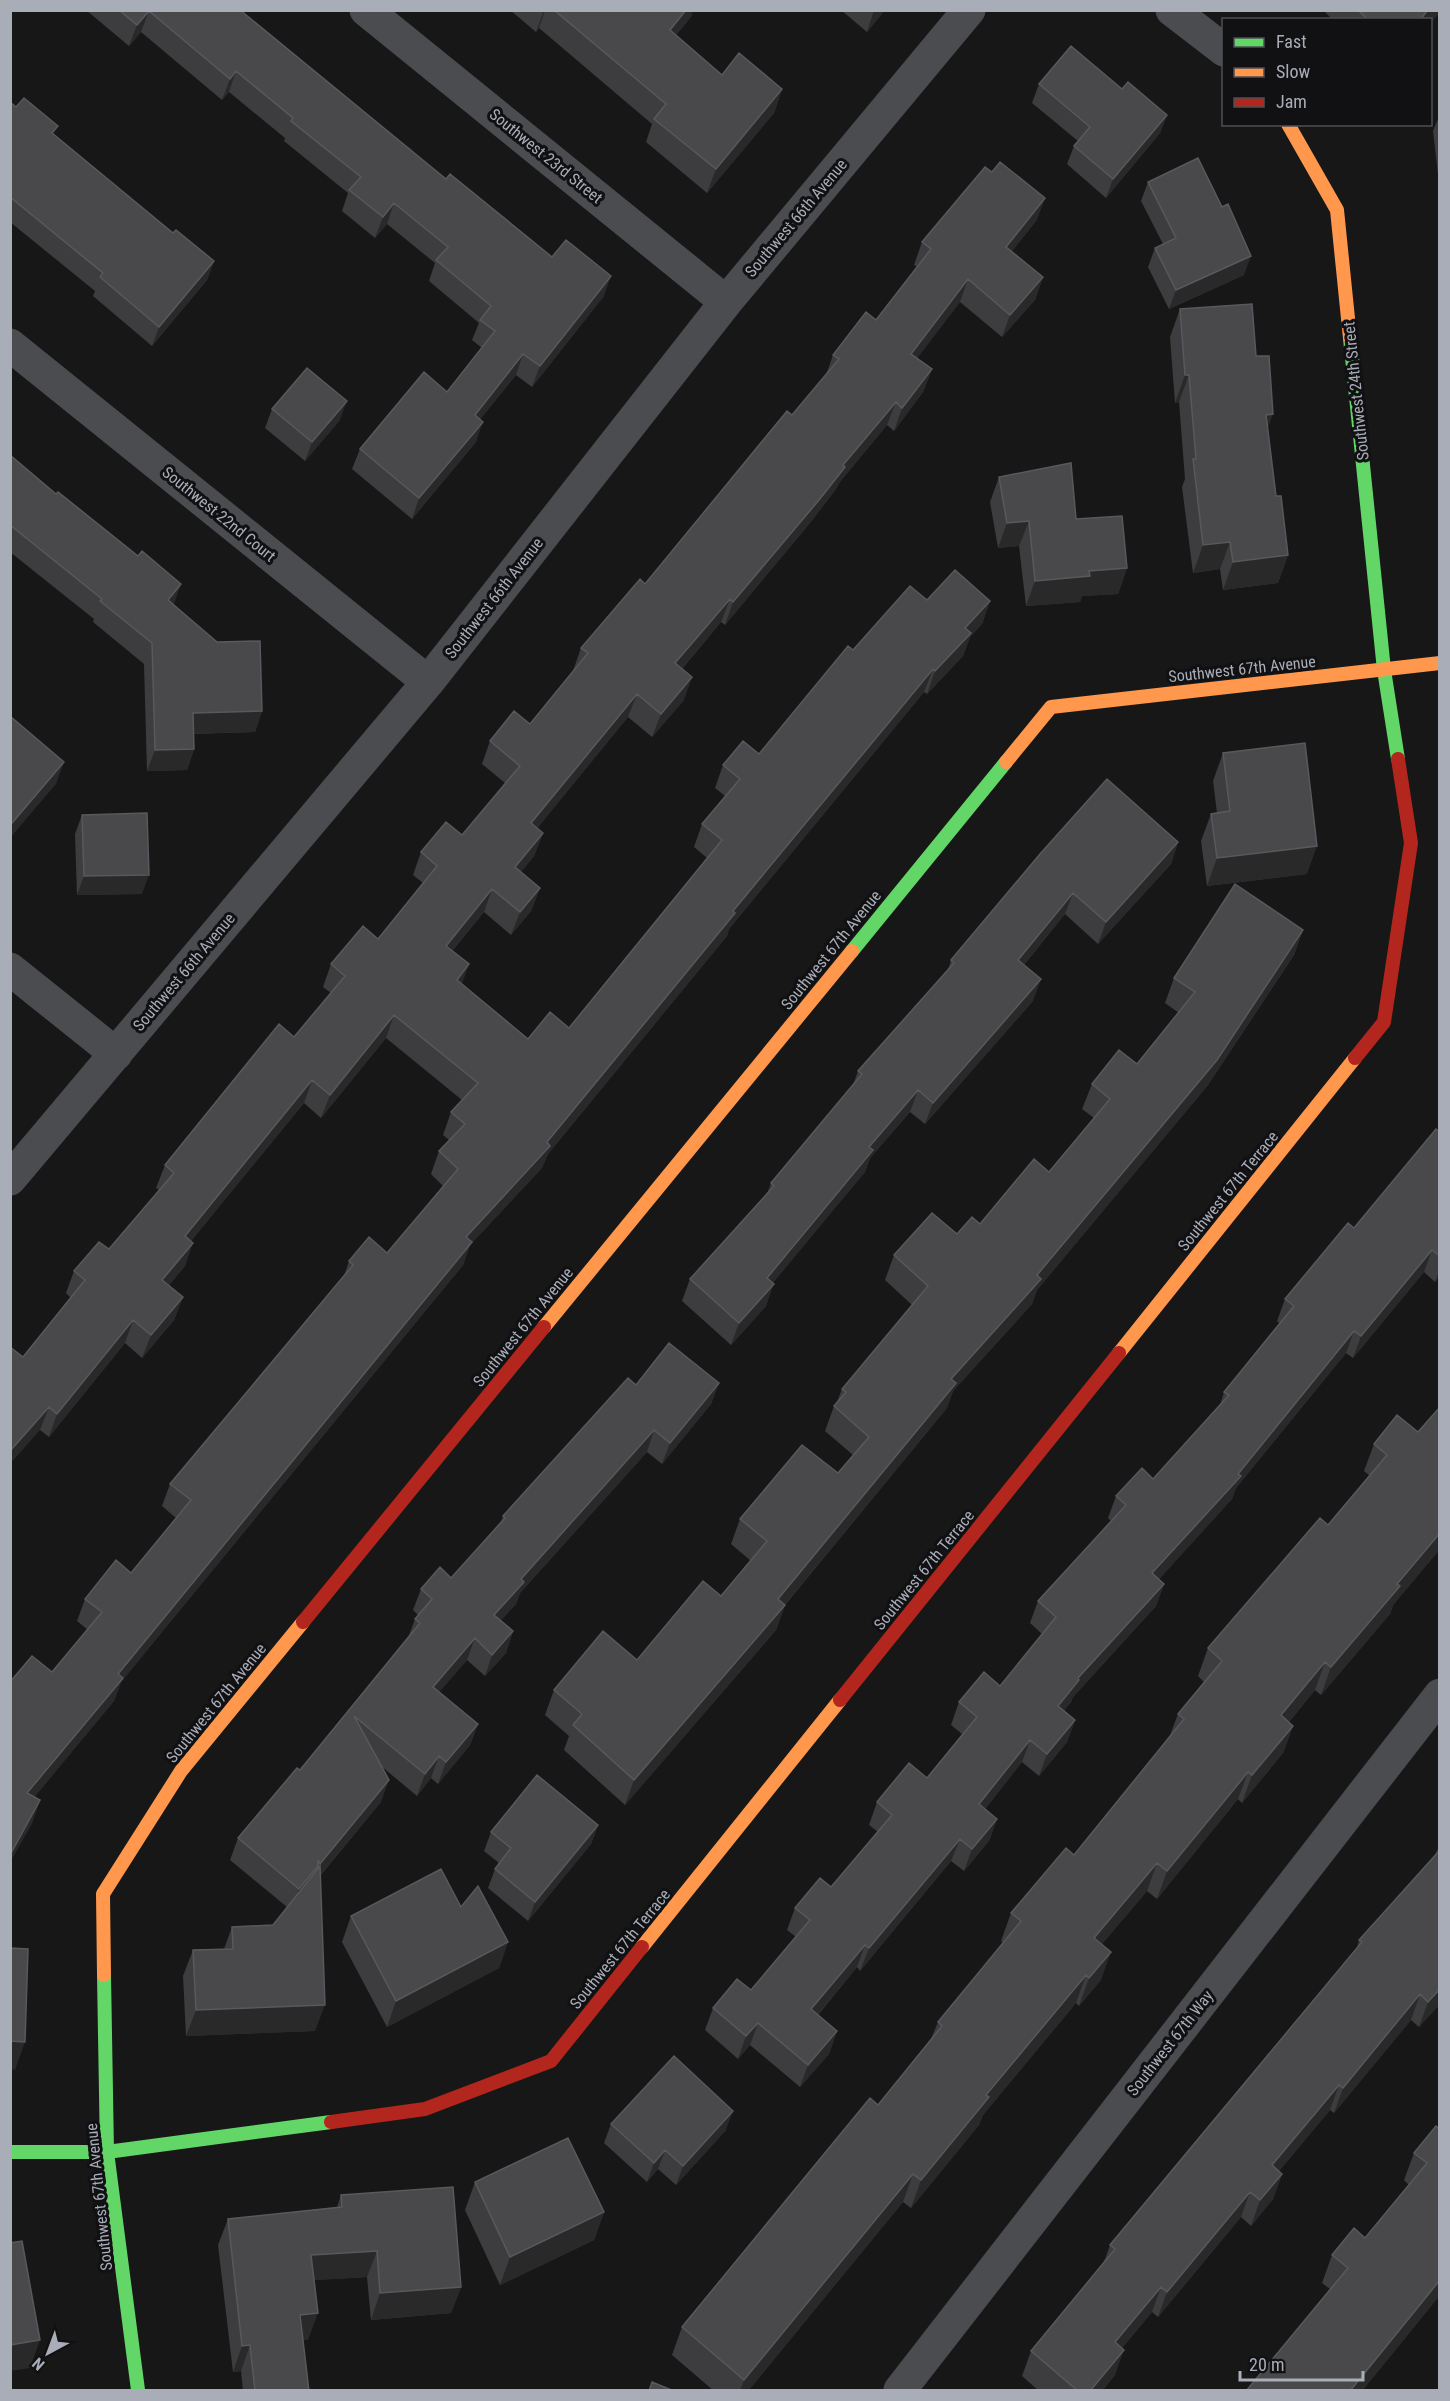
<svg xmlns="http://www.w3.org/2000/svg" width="1450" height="2401" font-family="'Roboto Condensed',sans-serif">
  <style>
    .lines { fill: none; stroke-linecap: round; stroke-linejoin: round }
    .street { stroke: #4b4c50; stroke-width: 33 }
    .fast { stroke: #63d668; stroke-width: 14 }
    .slow { stroke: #ff974d; stroke-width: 14 }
    .jam { stroke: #b3261e; stroke-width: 14 }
    .wall { fill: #3d3d3f }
    .shaded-wall { fill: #29292a }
    .building { fill: #49494c; stroke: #58595d; stroke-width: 1.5 }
    .labels { text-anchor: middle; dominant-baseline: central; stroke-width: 6; stroke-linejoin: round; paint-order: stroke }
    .street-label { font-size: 16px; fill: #a8adb8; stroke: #111113 }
  </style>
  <rect width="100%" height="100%" fill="#171717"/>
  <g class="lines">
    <!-- street -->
    <path class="street" d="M 366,10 L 726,302
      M 1172,10 L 1224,50
      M 10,345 L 428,682
      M 10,969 L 116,1054
      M 10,1179 L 428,682 L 726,302 L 969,10
      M 900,2390 L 1440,1695"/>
    <!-- fast -->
    <path class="fast" d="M 1350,338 L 1384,670 L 1398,759
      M 852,951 L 1006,762
      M 104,1975 L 107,2152 L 138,2390
      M 10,2152 L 107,2152 L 331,2122"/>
    <!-- slow -->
    <path class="slow" d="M 1288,124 L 1337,210 L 1350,338
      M 1006,762 L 1051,707 L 1440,663
      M 544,1327 L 852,951
      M 1119,1353 L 1355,1058
      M 642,1947 L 840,1700
      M 104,1975 L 103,1894 L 181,1771 L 303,1622"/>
    <!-- jam -->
    <path class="jam" d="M 1355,1058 L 1384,1022 L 1411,843 L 1398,759
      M 303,1622 L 544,1327
      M 840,1700 L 1119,1353
      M 331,2122 L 425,2109 L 551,2061 L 642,1947"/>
  </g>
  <!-- wall -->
  <path class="wall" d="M 86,10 L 240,10 L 446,179 L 604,296 L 532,387 L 516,375 L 480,419 L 476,442 L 412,519 L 352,469 L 360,449 L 447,392 L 482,348 L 472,340 L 479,323 L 429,281 L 435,263 L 387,224 L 375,238 L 342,211 L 348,193 L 284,141 L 285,138 L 229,92 L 222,100 L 141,32 L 129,46 Z
    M 510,10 L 693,10 L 691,17 L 676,35 L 722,75 L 782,89 L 774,113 L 707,193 L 646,142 L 652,124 L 539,28 L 536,32 Z
    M 841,10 L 885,10 L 867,32 Z
    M 1323,10 L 1440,10 L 1440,12 L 1431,22 L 1431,20 L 1333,20 Z
    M 1039,84 L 1122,89 L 1167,115 L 1160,133 L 1106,198 L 1067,164 L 1074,146 L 1078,141 L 1032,103 Z
    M 10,102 L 55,136 L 173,233 L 214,261 L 207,280 L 152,346 L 93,296 L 95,291 L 10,222 Z
    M 1440,114 L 1440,192 L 1433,131 Z
    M 992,172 L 1045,198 L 1036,221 L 1012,251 L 1043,277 L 1035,300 L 1002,337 L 960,302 L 917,358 L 932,369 L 923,392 L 894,431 L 887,425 L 839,483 L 836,489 L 810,523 L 725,625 L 721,622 L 682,669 L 684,700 L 652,737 L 628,717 L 537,828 L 543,833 L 534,856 L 521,872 L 540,888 L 531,911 L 511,935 L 484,912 L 452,951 L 462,984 L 528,1039 L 569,1028 L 707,858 L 694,847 L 702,824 L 725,796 L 715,788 L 723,765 L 759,754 L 853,650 L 927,600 L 990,601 L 982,624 L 970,637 L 963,656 L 927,694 L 924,692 L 729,929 L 727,936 L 548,1154 L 542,1168 L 470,1245 L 463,1265 L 121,1682 L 114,1701 L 34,1797 L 40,1800 L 32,1823 L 10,1862 L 52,1672 L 88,1630 L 77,1621 L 85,1599 L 131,1573 L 176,1518 L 162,1506 L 170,1484 L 344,1276 L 349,1261 L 387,1253 L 443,1186 L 431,1174 L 439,1151 L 449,1140 L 443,1135 L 451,1112 L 462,1100 L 386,1038 L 321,1118 L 304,1103 L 191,1241 L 185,1266 L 169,1285 L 183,1297 L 174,1320 L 142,1358 L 125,1343 L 49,1437 L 40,1430 L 23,1357 L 71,1298 L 66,1293 L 74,1271 L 109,1249 L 159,1190 L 156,1188 L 165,1165 L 294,1037 L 331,993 L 323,987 L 331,964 L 378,939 L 423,883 L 413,875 L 421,852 L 462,835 L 505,783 L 482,764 L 490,741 L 530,724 L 573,671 L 581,648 L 645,584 L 792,415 L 826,375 L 833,355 L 876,320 L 917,267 L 914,265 L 922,242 Z
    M 1148,182 L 1244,275 L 1169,309 L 1148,267 L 1155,248 L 1163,244 L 1141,201 Z
    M 1180,309 L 1256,356 L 1268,429 L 1276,496 L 1288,555 L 1278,583 L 1223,590 L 1220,569 L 1193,573 L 1182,487 L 1185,479 L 1179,402 L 1175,403 L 1170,337 Z
    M 272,409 L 340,420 L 305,461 L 265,428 Z
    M 10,455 L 174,605 L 262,711 L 255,732 L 193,734 L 194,749 L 187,770 L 147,771 L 144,664 L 93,622 L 94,619 L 10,552 Z
    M 999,477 L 1076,519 L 1127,568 L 1118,594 L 1082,596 L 1080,602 L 1026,606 L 1019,546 L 998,548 L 990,502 Z
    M 1223,753 L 1307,874 L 1207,886 L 1201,841 L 1211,814 L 1217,813 L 1213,781 Z
    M 82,815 L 142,894 L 77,895 L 75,834 Z
    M 1178,842 L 1171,864 L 1098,944 L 1065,914 L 1024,965 L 1033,1001 L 925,1124 L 910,1112 L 870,1158 L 865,1172 L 772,1283 L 766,1306 L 731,1345 L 682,1301 L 690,1279 L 767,1194 L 771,1183 L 853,1085 L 858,1071 L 948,970 L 951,960 L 1040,854 Z
    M 1303,930 L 1294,955 L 1208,1085 L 1037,1290 L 1032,1304 L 953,1391 L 947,1408 L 785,1605 L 776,1630 L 625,1805 L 564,1750 L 569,1736 L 545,1715 L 554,1690 L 637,1660 L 721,1596 L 751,1561 L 731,1544 L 740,1519 L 838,1473 L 853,1455 L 825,1431 L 834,1406 L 837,1402 L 842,1389 L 912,1305 L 885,1280 L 894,1255 L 957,1234 L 980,1224 L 1049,1172 L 1094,1118 L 1082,1109 L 1092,1084 L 1137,1064 L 1179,1013 L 1165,1003 L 1174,978 Z
    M 1440,1132 L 1440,1276 L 1435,1282 L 1424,1272 L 1353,1358 L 1346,1353 L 1236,1488 L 1232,1499 L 1159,1579 L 1164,1584 L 1156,1606 L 1073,1697 L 1071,1702 L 1064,1710 L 1075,1720 L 1067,1742 L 1039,1776 L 1022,1762 L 985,1809 L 997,1819 L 989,1841 L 964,1871 L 951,1861 L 860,1971 L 857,1967 L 818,2015 L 837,2031 L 829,2054 L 800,2087 L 750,2045 L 738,2059 L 705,2030 L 713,2008 L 751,1990 L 796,1937 L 787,1930 L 795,1908 L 831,1887 L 878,1832 L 869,1825 L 877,1802 L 927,1778 L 962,1734 L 951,1725 L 959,1702 L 1000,1686 L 1042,1634 L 1030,1623 L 1038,1601 L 1111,1521 L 1108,1518 L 1116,1496 L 1153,1479 L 1220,1405 L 1224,1392 L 1280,1324 L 1277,1321 L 1285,1299 L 1354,1228 Z
    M 719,1383 L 711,1404 L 662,1464 L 647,1452 L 520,1593 L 516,1604 L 501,1620 L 513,1631 L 506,1653 L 485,1676 L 467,1660 L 439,1692 L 478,1724 L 470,1745 L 438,1784 L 431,1778 L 417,1796 L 381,1766 L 381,1802 L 320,1876 L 315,2031 L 186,2036 L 183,1976 L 193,1950 L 224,1949 L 232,1927 L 273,1925 L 287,1907 L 230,1860 L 238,1838 L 300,1770 L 408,1638 L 415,1619 L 418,1615 L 413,1610 L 421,1589 L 451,1578 L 501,1522 L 503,1516 L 636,1385 Z
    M 1440,1407 L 1440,1549 L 1393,1605 L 1390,1614 L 1321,1695 L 1315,1690 L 1289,1722 L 1293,1726 L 1283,1753 L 1242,1803 L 1238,1799 L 1157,1899 L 1147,1891 L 1102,1944 L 1101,1980 L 1079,2006 L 1076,2003 L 983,2115 L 979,2125 L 911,2208 L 903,2202 L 748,2391 L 714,2391 L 672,2355 L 682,2327 L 878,2105 L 931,2039 L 938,2022 L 1003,1943 L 1001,1941 L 1011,1913 L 1074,1855 L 1169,1738 L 1178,1714 L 1204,1682 L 1198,1676 L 1208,1648 L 1328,1525 L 1370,1476 L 1364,1471 L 1374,1444 L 1418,1432 Z
    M 598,1825 L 591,1844 L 528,1921 L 488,1888 L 495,1869 L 499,1863 L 484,1851 L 491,1832 Z
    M 1440,1844 L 1440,2004 L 1419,2027 L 1411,2020 L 1334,2113 L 1330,2110 L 1279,2171 L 1282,2174 L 1273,2199 L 1251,2226 L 1241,2217 L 1158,2317 L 1152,2312 L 1122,2348 L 1115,2375 L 1102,2391 L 1039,2391 L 1022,2376 L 1031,2351 L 1104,2262 L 1110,2245 L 1357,1948 L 1359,1940 L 1435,1855 Z
    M 461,1907 L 508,1942 L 499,1968 L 387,2027 L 342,1942 L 351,1916 Z
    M 611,2124 L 726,2130 L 676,2185 L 658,2169 L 647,2182 L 604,2143 Z
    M 1440,2129 L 1440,2295 L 1362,2391 L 1246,2391 L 1330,2289 L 1322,2283 L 1332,2255 L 1365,2238 L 1409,2185 L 1404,2180 L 1414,2153 Z
    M 475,2182 L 604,2212 L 594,2240 L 500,2285 L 465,2210 Z
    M 341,2195 L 461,2287 L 451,2313 L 371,2320 L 367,2277 L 314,2280 L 308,2340 L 303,2340 L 309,2391 L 243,2391 L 241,2371 L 233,2372 L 218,2245 L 228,2219 L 337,2207 Z"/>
  <!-- shaded-wall -->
  <path class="shaded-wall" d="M 544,10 L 545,10 L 539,28 L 536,32 Z
    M 686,10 L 693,10 L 691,17 L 661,53 L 670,30 Z
    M 874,10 L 885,10 L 867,32 Z
    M 1428,10 L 1440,10 L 1440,12 L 1431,22 L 1431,20 L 1420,20 Z
    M 149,11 L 141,32 L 129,46 L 137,25 Z
    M 236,71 L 229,92 L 222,100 L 230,79 Z
    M 782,89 L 774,113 L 707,193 L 716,169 Z
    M 1167,115 L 1160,133 L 1106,198 L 1113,179 Z
    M 1045,198 L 1036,221 L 998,269 L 1006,247 Z
    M 394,203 L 387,224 L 375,238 L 383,217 Z
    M 1251,256 L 1244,275 L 1169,309 L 1176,290 Z
    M 214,261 L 207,280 L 152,346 L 159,327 Z
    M 611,276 L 604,296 L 532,387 L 540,366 Z
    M 1043,277 L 1035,300 L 1002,337 L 1010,315 Z
    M 968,279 L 960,302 L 903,377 L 911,354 Z
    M 523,354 L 516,375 L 468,435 L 475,415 Z
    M 932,369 L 923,392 L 894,431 L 902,408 Z
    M 1185,375 L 1189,375 L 1179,402 L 1175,403 Z
    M 347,401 L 340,420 L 305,461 L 312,442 Z
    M 896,402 L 887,425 L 839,483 L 836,489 L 810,523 L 725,625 L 733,602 L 843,465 Z
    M 1273,414 L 1263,442 L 1266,415 Z
    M 483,422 L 476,442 L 412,519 L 419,498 Z
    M 1029,521 L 1019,546 L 998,548 L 1007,523 Z
    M 1230,542 L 1220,569 L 1193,573 L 1203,545 Z
    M 1288,555 L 1278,583 L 1223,590 L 1233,562 Z
    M 1127,568 L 1118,594 L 1082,596 L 1080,602 L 1026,606 L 1035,581 L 1089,571 Z
    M 181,584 L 174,604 L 160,621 L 168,600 Z
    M 730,599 L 721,622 L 667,686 L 675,663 Z
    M 990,601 L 982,624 L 970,637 L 963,656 L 927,694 L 935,671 L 965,628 Z
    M 933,669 L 924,692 L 729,929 L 727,936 L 548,1154 L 542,1168 L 470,1245 L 463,1265 L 121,1682 L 114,1701 L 19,1816 L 27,1793 L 118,1674 L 466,1237 L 547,1142 L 733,911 Z
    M 692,677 L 684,700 L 652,737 L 661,714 Z
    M 637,694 L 628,717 L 523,846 L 531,823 Z
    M 262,711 L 255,732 L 185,734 L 193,713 Z
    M 194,749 L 187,770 L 147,771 L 155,750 Z
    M 64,762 L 56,784 L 10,838 L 10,828 L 12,823 Z
    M 543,833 L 534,856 L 506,890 L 515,867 Z
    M 1178,842 L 1171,864 L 1098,944 L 1106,922 Z
    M 1317,846 L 1307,874 L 1207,886 L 1217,858 Z
    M 149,875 L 142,894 L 77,895 L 84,876 Z
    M 540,888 L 531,911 L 511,935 L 520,912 Z
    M 492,889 L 484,912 L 437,968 L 446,946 Z
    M 1073,893 L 1065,914 L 1010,982 L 1018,960 Z
    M 1303,930 L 1294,955 L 1208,1085 L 1037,1290 L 1032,1304 L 953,1391 L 947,1408 L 782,1608 L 785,1605 L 776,1630 L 625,1805 L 634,1780 L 951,1379 L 1037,1275 Z
    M 469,964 L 461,987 L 457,980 Z
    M 1041,979 L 1033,1001 L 925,1124 L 933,1103 Z
    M 394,1015 L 386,1038 L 321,1118 L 330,1095 Z
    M 312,1080 L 304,1103 L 176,1259 L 185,1236 Z
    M 918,1090 L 910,1112 L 870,1158 L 865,1172 L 759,1300 L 767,1278 L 869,1147 Z
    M 193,1243 L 185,1266 L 154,1302 L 162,1280 Z
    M 1432,1250 L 1424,1272 L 1353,1358 L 1361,1336 Z
    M 1440,1269 L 1440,1276 L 1435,1282 Z
    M 774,1284 L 766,1306 L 731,1345 L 739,1323 Z
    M 183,1297 L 174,1320 L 142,1358 L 151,1335 Z
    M 133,1320 L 125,1343 L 49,1437 L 57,1414 Z
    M 1354,1331 L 1346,1353 L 1236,1488 L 1232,1499 L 1144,1596 L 1152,1573 L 1238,1474 Z
    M 719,1383 L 711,1404 L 662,1464 L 670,1443 Z
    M 49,1407 L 40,1430 L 10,1464 L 10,1451 Z
    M 654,1430 L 647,1452 L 520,1593 L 516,1604 L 487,1636 L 494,1615 L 521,1579 Z
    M 1440,1533 L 1440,1549 L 1393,1605 L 1390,1614 L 1321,1695 L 1331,1667 L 1397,1584 Z
    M 1164,1584 L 1156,1606 L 1073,1697 L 1071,1702 L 1050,1728 L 1058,1706 L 1078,1678 Z
    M 513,1631 L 506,1653 L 485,1676 L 492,1655 Z
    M 475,1638 L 467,1660 L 425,1708 L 433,1687 Z
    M 1325,1662 L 1315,1690 L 1271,1743 L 1281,1715 Z
    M 1075,1720 L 1067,1742 L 1039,1776 L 1047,1754 Z
    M 478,1724 L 470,1745 L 438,1784 L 446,1762 Z
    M 1293,1726 L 1283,1753 L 1242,1803 L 1252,1775 Z
    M 1030,1740 L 1022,1762 L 971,1826 L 979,1804 Z
    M 439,1756 L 431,1778 L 417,1796 L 425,1774 Z
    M 1248,1772 L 1238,1799 L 1157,1899 L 1167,1871 Z
    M 389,1780 L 381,1802 L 312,1885 L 320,1864 Z
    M 40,1800 L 32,1823 L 10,1862 L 10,1855 Z
    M 997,1819 L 989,1841 L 964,1871 L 972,1849 Z
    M 598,1825 L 591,1844 L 528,1921 L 535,1902 Z
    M 960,1839 L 951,1861 L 860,1971 L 869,1948 Z
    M 1157,1863 L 1147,1891 L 1084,1965 L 1094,1938 Z
    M 318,1866 L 310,1888 L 291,1911 L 299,1889 Z
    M 508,1942 L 499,1968 L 387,2027 L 396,2001 Z
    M 865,1945 L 857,1967 L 803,2032 L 811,2009 Z
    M 1111,1952 L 1101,1980 L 1079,2006 L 1089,1978 Z
    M 1086,1975 L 1076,2003 L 983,2115 L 979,2125 L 911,2208 L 921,2180 L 986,2095 Z
    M 1440,1989 L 1440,2004 L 1419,2027 L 1428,2002 Z
    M 1420,1994 L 1411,2020 L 1334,2113 L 1343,2088 Z
    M 325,2005 L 315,2031 L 186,2036 L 196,2010 Z
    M 758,2023 L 750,2045 L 738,2059 L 746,2036 Z
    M 837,2031 L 829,2054 L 800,2087 L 808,2065 Z
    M 10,2041 L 25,2042 L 15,2070 L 10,2069 Z
    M 1339,2085 L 1330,2110 L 1263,2190 L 1272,2165 Z
    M 733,2111 L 726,2130 L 676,2185 L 683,2166 Z
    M 665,2150 L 658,2169 L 647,2182 L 654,2163 Z
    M 913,2174 L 903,2202 L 748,2391 L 740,2391 L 744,2380 Z
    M 1282,2174 L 1273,2199 L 1251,2226 L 1260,2200 Z
    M 1250,2192 L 1241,2217 L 1158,2317 L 1167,2292 Z
    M 604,2212 L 594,2240 L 500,2285 L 510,2257 Z
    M 377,2251 L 367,2277 L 301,2281 L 311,2255 Z
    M 1440,2280 L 1440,2295 L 1362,2391 L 1350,2391 Z
    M 461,2287 L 451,2313 L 371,2320 L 380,2293 Z
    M 1161,2287 L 1152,2312 L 1106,2367 L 1115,2342 Z
    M 318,2313 L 308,2340 L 291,2341 L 300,2315 Z
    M 40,2340 L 30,2368 L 10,2371 L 10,2345 Z
    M 250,2345 L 241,2371 L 233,2372 L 242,2346 Z
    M 1124,2350 L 1115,2375 L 1102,2391 L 1090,2391 Z"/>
  <!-- building -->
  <path class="building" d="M 119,10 L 240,10 L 446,179 L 450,174 L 552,257 L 566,240 L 611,276 L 540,366 L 523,354 L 475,415 L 483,422 L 419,498 L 360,449 L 424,372 L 447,392 L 495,331 L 480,320 L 491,306 L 436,260 L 448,247 L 394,203 L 383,217 L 349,190 L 361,177 L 291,121 L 293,118 L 236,71 L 230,79 L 149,11 L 137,25 Z
    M 554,10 L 686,10 L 670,30 L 722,75 L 739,53 L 782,89 L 716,169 L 654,119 L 666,104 Z
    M 1358,10 L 1428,10 L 1420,20 L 1368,20 Z
    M 1071,46 L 1122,89 L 1128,82 L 1167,115 L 1113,179 L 1074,146 L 1090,127 L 1039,84 Z
    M 24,98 L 58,126 L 52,133 L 173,233 L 176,230 L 214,261 L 159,327 L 100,277 L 103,273 L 10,197 L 10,102 L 16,107 Z
    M 1198,158 L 1222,207 L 1228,204 L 1251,256 L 1176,290 L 1155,248 L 1176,238 L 1148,182 Z
    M 1000,162 L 1045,198 L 1006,247 L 1043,277 L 1010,315 L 968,279 L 911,354 L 932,369 L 902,408 L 896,402 L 843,465 L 845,467 L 819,500 L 733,602 L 730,599 L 675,663 L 692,677 L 661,714 L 637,694 L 531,823 L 543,833 L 515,867 L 540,888 L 520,912 L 492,889 L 446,946 L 469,964 L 457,980 L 528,1039 L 550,1012 L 569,1028 L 722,840 L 702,824 L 740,779 L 723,765 L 743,741 L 759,754 L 848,646 L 853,650 L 910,586 L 927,600 L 955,570 L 990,601 L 965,628 L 971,633 L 935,671 L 933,669 L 733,911 L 735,913 L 547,1142 L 550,1146 L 466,1237 L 472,1242 L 118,1674 L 123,1678 L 27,1793 L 40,1800 L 10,1855 L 10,1682 L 32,1656 L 52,1672 L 102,1612 L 85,1599 L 116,1560 L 131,1573 L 191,1500 L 170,1484 L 353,1265 L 349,1261 L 369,1237 L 387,1253 L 458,1169 L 439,1151 L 465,1124 L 451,1112 L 478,1083 L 394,1015 L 330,1095 L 312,1080 L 185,1236 L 193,1243 L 162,1280 L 183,1297 L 151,1335 L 133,1320 L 57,1414 L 49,1407 L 10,1451 L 10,1347 L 23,1357 L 85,1280 L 74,1271 L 99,1242 L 109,1249 L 174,1173 L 165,1165 L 279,1024 L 294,1037 L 345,976 L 331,964 L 363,926 L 378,939 L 437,866 L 421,852 L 446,822 L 462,835 L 520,766 L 490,741 L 514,711 L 530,724 L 588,653 L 581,648 L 640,579 L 645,584 L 787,411 L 792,415 L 839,359 L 833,355 L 866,312 L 876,320 L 931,249 L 922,242 L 985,167 L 992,172 Z
    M 1252,304 L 1256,356 L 1269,356 L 1273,414 L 1266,415 L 1276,496 L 1281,496 L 1288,555 L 1233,562 L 1230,542 L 1203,545 L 1193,459 L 1196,459 L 1189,375 L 1185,375 L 1180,309 Z
    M 307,368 L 347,401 L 312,442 L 272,409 Z
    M 10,455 L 56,494 L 58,492 L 138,556 L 142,551 L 181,584 L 168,600 L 217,642 L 260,641 L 262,711 L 193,713 L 194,749 L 155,750 L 152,643 L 100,601 L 102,599 L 10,525 Z
    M 1071,463 L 1076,519 L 1122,516 L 1127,568 L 1089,571 L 1090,576 L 1035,581 L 1029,521 L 1007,523 L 999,477 Z
    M 10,716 L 64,762 L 12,823 L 10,822 Z
    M 1305,743 L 1317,846 L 1217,858 L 1211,814 L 1230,811 L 1223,753 Z
    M 1107,779 L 1178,842 L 1106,922 L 1073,893 L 1018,960 L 1041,979 L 933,1103 L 918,1090 L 869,1147 L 873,1150 L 767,1278 L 774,1284 L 739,1323 L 690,1279 L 774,1186 L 771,1183 L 862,1074 L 858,1071 L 954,963 L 951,960 L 1040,854 Z
    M 147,813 L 149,875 L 84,876 L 82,815 Z
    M 1235,884 L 1303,930 L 1217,1060 L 1037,1275 L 1041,1279 L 951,1379 L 956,1383 L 778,1599 L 785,1605 L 634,1780 L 573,1725 L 582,1714 L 554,1690 L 603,1631 L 637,1660 L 703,1581 L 721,1596 L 767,1541 L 740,1519 L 802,1445 L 838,1473 L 869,1437 L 834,1406 L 846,1392 L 842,1389 L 928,1286 L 894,1255 L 932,1213 L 957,1234 L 972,1217 L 980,1224 L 1034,1159 L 1049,1172 L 1110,1099 L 1092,1084 L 1119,1050 L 1137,1064 L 1195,992 L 1174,978 Z
    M 1436,1129 L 1440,1132 L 1440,1256 L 1432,1250 L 1361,1336 L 1354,1331 L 1238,1474 L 1241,1476 L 1152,1573 L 1164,1584 L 1078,1678 L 1079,1680 L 1058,1706 L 1075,1720 L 1047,1754 L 1030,1740 L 979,1804 L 997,1819 L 972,1849 L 960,1839 L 869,1948 L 865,1945 L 811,2009 L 837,2031 L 808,2065 L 758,2023 L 746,2036 L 713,2008 L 737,1979 L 751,1990 L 810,1920 L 795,1908 L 820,1878 L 831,1887 L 892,1815 L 877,1802 L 909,1763 L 927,1778 L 977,1717 L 959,1702 L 984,1672 L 1000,1686 L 1056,1617 L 1038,1601 L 1126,1505 L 1116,1496 L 1142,1468 L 1153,1479 L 1229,1395 L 1224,1392 L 1294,1306 L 1285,1299 L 1348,1223 L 1354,1228 Z
    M 669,1343 L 719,1383 L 670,1443 L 654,1430 L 521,1579 L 524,1582 L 494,1615 L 513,1631 L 492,1655 L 475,1638 L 433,1687 L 478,1724 L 446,1762 L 439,1756 L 425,1774 L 354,1716 L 389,1780 L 320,1864 L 318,1860 L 318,1866 L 299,1889 L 238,1838 L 297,1768 L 300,1770 L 420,1623 L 415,1619 L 432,1599 L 421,1589 L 440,1567 L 451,1578 L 505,1518 L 503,1516 L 628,1378 L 636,1385 Z
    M 1440,1407 L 1440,1533 L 1397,1584 L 1400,1586 L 1331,1667 L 1325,1662 L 1281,1715 L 1293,1726 L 1252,1775 L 1248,1772 L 1167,1871 L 1157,1863 L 1094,1938 L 1111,1952 L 1089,1978 L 1086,1975 L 986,2095 L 989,2097 L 921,2180 L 913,2174 L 744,2380 L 682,2327 L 870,2098 L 878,2105 L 942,2026 L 938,2022 L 1021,1921 L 1011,1913 L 1066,1848 L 1074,1855 L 1184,1719 L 1178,1714 L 1222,1661 L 1208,1648 L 1320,1518 L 1328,1525 L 1387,1455 L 1374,1444 L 1397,1415 L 1418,1432 Z
    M 537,1775 L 598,1825 L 535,1902 L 495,1869 L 511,1848 L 491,1832 Z
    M 1440,1850 L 1440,1989 L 1428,2002 L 1420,1994 L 1343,2088 L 1339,2085 L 1272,2165 L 1282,2174 L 1260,2200 L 1250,2192 L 1167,2292 L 1161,2287 L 1115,2342 L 1124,2350 L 1090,2391 L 1078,2391 L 1031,2351 L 1115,2249 L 1110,2245 L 1362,1942 L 1359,1940 Z
    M 320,1866 L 325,2005 L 196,2010 L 193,1950 L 233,1949 L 232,1927 L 273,1925 Z
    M 441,1869 L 461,1907 L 478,1886 L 508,1942 L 396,2001 L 351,1916 Z
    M 10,1948 L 28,1949 L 25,2042 L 10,2041 Z
    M 674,2056 L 733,2111 L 683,2166 L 665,2150 L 654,2163 L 611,2124 Z
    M 1436,2126 L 1440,2129 L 1440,2280 L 1350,2391 L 1246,2391 L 1348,2268 L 1332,2255 L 1354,2228 L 1365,2238 L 1427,2163 L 1414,2153 Z
    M 568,2138 L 604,2212 L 510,2257 L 475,2182 Z
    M 453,2187 L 461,2287 L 380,2293 L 377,2251 L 311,2255 L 318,2313 L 300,2315 L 309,2391 L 255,2391 L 250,2345 L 242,2346 L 228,2219 L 342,2207 L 341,2195 Z
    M 22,2241 L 40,2340 L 10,2345 L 10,2243 Z
    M 652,2382 L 674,2391 L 649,2391 Z"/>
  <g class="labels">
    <!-- street labels -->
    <g class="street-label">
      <text transform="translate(546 156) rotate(39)">Southwest 23rd Street</text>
      <text transform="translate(796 218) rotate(-50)">Southwest 66th Avenue</text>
      <text transform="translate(1356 391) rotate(-96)">Southwest 24th Street</text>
      <text transform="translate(219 514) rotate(39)">Southwest 22nd Court</text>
      <text transform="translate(494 598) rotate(-52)">Southwest 66th Avenue</text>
      <text transform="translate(1242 669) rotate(-6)">Southwest 67th Avenue</text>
      <text transform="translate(831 950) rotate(-51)">Southwest 67th Avenue</text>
      <text transform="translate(184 972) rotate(-50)">Southwest 66th Avenue</text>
      <text transform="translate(1228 1191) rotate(-51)">Southwest 67th Terrace</text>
      <text transform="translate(523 1327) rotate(-51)">Southwest 67th Avenue</text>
      <text transform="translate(924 1570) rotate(-51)">Southwest 67th Terrace</text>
      <text transform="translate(216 1703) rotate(-51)">Southwest 67th Avenue</text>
      <text transform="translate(620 1949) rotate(-51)">Southwest 67th Terrace</text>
      <text transform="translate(1170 2043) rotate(-52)">Southwest 67th Way</text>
      <text transform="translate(99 2197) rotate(-96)">Southwest 67th Avenue</text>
    </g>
  </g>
  <!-- border -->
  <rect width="1450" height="2401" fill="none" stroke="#a8adb8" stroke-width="24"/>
  <!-- legend -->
  <rect x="1222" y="18" width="210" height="108" fill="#111113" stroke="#4d4f55" stroke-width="1.5"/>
  <rect x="1234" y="38" width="30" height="9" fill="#63d668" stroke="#4d4f55" stroke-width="1.5"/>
  <text x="1276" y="48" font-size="18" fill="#a8adb8">Fast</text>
  <rect x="1234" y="68" width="30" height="9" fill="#ff974d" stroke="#4d4f55" stroke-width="1.5"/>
  <text x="1276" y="78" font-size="18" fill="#a8adb8">Slow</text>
  <rect x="1234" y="98" width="30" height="9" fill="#b3261e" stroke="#4d4f55" stroke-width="1.5"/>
  <text x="1276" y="108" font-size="18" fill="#a8adb8">Jam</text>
  <!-- north arrow -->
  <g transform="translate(48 2353) rotate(221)" stroke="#111113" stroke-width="4.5" paint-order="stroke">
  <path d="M0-4.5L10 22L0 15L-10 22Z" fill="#a8adb8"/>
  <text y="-9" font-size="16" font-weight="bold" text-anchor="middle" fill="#a8adb8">N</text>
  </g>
  <!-- scale -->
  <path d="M1240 2371v9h123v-9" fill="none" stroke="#a8adb8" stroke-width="3"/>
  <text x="1249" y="2371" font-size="18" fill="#a8adb8" stroke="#111113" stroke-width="4.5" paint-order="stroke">20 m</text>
</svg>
